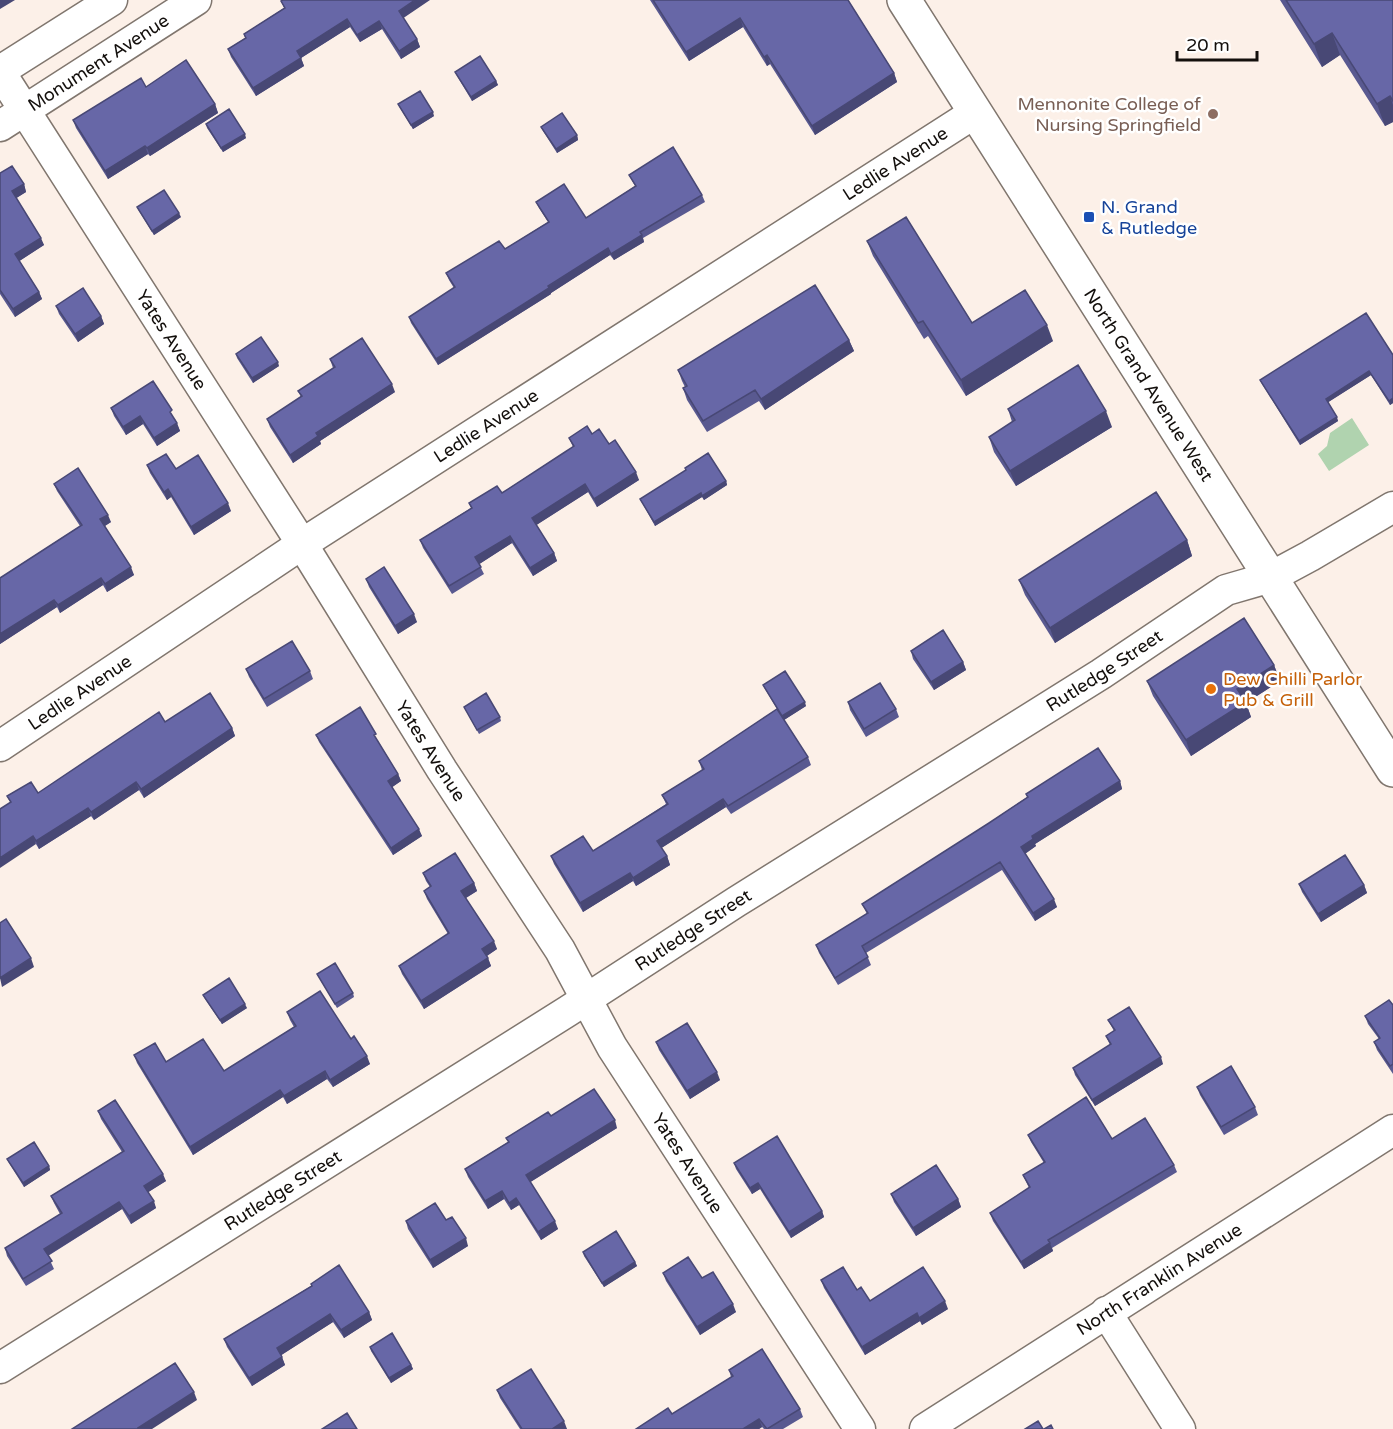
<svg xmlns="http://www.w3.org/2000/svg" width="1393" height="1429" font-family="'Varela Round',sans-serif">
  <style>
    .green { fill: #b0d3af }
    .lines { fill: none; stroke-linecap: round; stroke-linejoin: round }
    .street-casing { stroke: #80766e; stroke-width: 33 }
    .secondary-casing { stroke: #80766e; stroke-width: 36 }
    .street { stroke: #fff; stroke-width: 30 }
    .secondary { stroke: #fff; stroke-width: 33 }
    .wall { fill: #595990 }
    .shaded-wall { fill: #484875 }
    .building { fill: #6767a7; stroke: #484875; stroke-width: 1.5 }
    .education-dot { fill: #8d6e63; stroke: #fff; stroke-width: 2 }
    .transit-dot { fill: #1a4fb4; stroke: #fff; stroke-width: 2 }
    .food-dot { fill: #e8710a; stroke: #fff; stroke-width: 2 }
    .labels { text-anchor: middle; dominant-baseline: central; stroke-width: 5; stroke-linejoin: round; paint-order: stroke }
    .street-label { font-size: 18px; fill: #130f0c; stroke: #fff }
    .education-label { font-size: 18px; fill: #785e54; stroke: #fff; text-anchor: end }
    .transit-label { font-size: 18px; fill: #164399; stroke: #fff; text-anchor: start }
    .food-label { font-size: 18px; fill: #c56008; stroke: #fff; text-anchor: start }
  </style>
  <rect width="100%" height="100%" fill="#fcf0e8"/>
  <!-- green -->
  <path class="green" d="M 1352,418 L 1369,445 L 1329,471 L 1318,454 L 1327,446 L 1330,433 Z"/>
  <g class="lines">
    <defs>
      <g id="street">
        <path d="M 0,71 L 112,0"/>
        <path id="s1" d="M 0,72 L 302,544 L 442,770 L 560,950 L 612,1047 L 860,1429"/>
        <path id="s2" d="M 0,126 L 196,0"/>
        <path id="s3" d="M 0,746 L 302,544 L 976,112"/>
        <path d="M 1106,1312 L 1180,1429"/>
        <path id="s4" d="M 0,1368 L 568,1011 L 736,902 L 1101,674 L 1226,590 L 1271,577 L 1310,556 L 1393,507"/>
        <path id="s5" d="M 925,1429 L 1393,1130"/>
      </g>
      <g id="secondary">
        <path id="s6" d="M 904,0 L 1393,770"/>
      </g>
    </defs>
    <!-- street casing -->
    <use href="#street" class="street-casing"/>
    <!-- secondary casing -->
    <use href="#secondary" class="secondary-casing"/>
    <!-- street -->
    <use href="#street" class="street"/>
    <!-- secondary -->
    <use href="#secondary" class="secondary"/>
  </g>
  <!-- wall -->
  <path class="wall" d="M 650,0 L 848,0 L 894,73 L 897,82 L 815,135 L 770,64 L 767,66 L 743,27 L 689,61 Z
    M 1280,0 L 1393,0 L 1393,122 L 1385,126 L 1340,55 L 1322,67 Z
    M 281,1 L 403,18 L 417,39 L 420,47 L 401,59 L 382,29 L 360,42 L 350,27 L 301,58 L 304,66 L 256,96 L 231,57 L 228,49 L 245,38 L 244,34 L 284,8 Z
    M 455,72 L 496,81 L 498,85 L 472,101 L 457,76 Z
    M 146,87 L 215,104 L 218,113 L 150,156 L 148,154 L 108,179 L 76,128 L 73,120 Z
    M 398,104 L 434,116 L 413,129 L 400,108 Z
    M 206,124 L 246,138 L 223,152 L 207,128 Z
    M 541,127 L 577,135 L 578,140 L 557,153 L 543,131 Z
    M 0,173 L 24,184 L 26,192 L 16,198 L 44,245 L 19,261 L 39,292 L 42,299 L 15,317 L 0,294 Z
    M 629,175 L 702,195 L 705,202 L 643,238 L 644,242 L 614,260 L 610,255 L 551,293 L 551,294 L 438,365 L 411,323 L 409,317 L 454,288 L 449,280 L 446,273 L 505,249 L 548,222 L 539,208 L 536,202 L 586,218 L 635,186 Z
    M 137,207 L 181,217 L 154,235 L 139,211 Z
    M 867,241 L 972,323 L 1053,341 L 966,396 L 928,336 L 924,339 L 873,256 Z
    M 56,306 L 101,316 L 104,324 L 78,342 L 59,314 Z
    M 849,340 L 854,351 L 765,410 L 759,401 L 707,432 L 687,400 L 683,388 L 685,387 L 682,381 L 678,370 Z
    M 236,354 L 279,366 L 253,383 L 237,358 Z
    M 1393,355 L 1393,403 L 1390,405 L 1371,375 L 1328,402 L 1338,421 L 1300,445 L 1262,384 L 1260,380 Z
    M 330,359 L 395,392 L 320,441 L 321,444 L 293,463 L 270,427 L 267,419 L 301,397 L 298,391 L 333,368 Z
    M 111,408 L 175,419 L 180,431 L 157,446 L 143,424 L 126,435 L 114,416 Z
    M 1008,409 L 1112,427 L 1016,486 L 994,452 L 989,437 L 1012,422 Z
    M 592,434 L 609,444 L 639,480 L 597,507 L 588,492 L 536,525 L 554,553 L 557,561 L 533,576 L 512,543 L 479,564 L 484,574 L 452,594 L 423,548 L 420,540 L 471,508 L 469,503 L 502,493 L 565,452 L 573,447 L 569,438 Z
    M 147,465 L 176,469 L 231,511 L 194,535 L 171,497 L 167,500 L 150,473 Z
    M 726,481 L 727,485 L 704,500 L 702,497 L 655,526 L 640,499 Z
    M 54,484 L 111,522 L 105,526 L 134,575 L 107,592 L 103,585 L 60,613 L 57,607 L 0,644 L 0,578 L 80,526 L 57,491 Z
    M 1187,540 L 1192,556 L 1055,643 L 1025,595 L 1019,580 Z
    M 366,579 L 417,622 L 398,634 L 369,587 Z
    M 911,651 L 963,662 L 966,670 L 934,690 L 913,659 Z
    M 1274,665 L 1280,681 L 1246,703 L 1251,717 L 1191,756 L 1153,696 L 1147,681 Z
    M 246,669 L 310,671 L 313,679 L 267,707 L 249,677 Z
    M 763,685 L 806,706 L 784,720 L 808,757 L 811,765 L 731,814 L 726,807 L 661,848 L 667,856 L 670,865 L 636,886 L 633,881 L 583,912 L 554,864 L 551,856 L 593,851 L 666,804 L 662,795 L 702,770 L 699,761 L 777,709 L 765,689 Z
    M 848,702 L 896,709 L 899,717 L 866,737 L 850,710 Z
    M 464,707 L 500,717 L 501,721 L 479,734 Z
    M 165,722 L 232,728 L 235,736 L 144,798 L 139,790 L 94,820 L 91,816 L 39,849 L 10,802 L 7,796 L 38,793 Z
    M 316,735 L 379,741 L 378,741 L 398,774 L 401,781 L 392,787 L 422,836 L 393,855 L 319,742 Z
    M 1120,781 L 1122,789 L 1035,844 L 1036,846 L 1025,854 L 1057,907 L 1035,921 L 1002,870 L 866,953 L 871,965 L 838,985 L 819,953 L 816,945 L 867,914 L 862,904 L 989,823 L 1027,797 L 1026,794 Z
    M 423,873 L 474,883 L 477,891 L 466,898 L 497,949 L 487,956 L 491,966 L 424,1009 L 402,974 L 399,966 L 448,934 L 427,899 L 424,891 L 430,887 L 426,881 Z
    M 1299,884 L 1364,885 L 1367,893 L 1321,922 L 1302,892 Z
    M 317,974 L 353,993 L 354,997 L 337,1008 Z
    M 203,995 L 247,1008 L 222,1024 L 205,999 Z
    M 1393,1005 L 1393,1074 L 1377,1050 L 1374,1042 L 1379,1039 L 1368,1024 L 1365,1016 Z
    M 287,1012 L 351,1039 L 370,1064 L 333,1087 L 327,1079 L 287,1104 L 283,1097 L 193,1155 L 137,1063 L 134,1055 L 166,1062 L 224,1071 L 294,1027 L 290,1020 Z
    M 1108,1020 L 1163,1064 L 1095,1106 L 1075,1075 L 1073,1068 L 1110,1045 L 1106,1036 L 1114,1031 Z
    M 656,1042 L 720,1080 L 690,1099 L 659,1050 Z
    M 1197,1087 L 1255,1107 L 1258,1115 L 1224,1135 L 1200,1095 Z
    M 98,1111 L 166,1181 L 148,1192 L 156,1208 L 131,1224 L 122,1209 L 48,1256 L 54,1269 L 26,1286 L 7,1256 L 5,1248 L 60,1214 L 54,1203 L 51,1196 L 122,1152 L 101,1119 Z
    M 551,1116 L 617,1128 L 530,1182 L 558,1229 L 541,1240 L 519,1205 L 511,1210 L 504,1199 L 488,1209 L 468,1177 L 465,1169 L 508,1142 L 506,1138 Z
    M 1028,1135 L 1112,1139 L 1174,1165 L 1177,1172 L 1052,1248 L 1053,1251 L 1024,1269 L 993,1221 L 990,1213 L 1029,1188 L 1023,1175 L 1044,1163 L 1031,1142 Z
    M 7,1159 L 49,1166 L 50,1170 L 24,1187 L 9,1163 Z
    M 734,1163 L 822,1211 L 824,1217 L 791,1238 L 760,1189 L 752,1194 L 736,1169 Z
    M 891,1194 L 958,1199 L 961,1207 L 916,1236 L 894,1202 Z
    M 446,1220 L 468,1246 L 433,1268 L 408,1229 L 406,1221 Z
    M 583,1252 L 635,1262 L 637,1266 L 604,1287 L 584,1256 Z
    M 663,1273 L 702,1278 L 736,1312 L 700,1335 L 666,1281 Z
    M 821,1280 L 857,1290 L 870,1301 L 948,1309 L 922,1325 L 920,1321 L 865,1355 L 824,1288 Z
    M 311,1284 L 369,1312 L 372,1320 L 344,1338 L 333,1322 L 281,1355 L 285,1365 L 252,1386 L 227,1347 L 224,1339 L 311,1286 Z
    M 370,1347 L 411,1365 L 413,1369 L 391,1383 L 371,1351 Z
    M 729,1370 L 800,1409 L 803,1417 L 783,1429 L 764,1429 L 762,1427 L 759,1429 L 636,1429 L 672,1414 L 731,1377 Z
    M 497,1390 L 567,1429 L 520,1429 L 500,1398 Z"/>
  <!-- shaded-wall -->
  <path class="shaded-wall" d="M 0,0 L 15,0 L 0,9 Z
    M 415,0 L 430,0 L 402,19 L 399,11 Z
    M 740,18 L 743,27 L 689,61 L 686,52 Z
    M 347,19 L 350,27 L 301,58 L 304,66 L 256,96 L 253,88 L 297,51 Z
    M 379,21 L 382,29 L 360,42 L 357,35 Z
    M 1332,33 L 1340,55 L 1322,67 L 1314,44 Z
    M 417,39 L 420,47 L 401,59 L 399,51 Z
    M 767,55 L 770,64 L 767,66 L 764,57 Z
    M 894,73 L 897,82 L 815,135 L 812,126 Z
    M 496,81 L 498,85 L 472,101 L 471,97 Z
    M 1390,96 L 1393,105 L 1393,122 L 1385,126 L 1377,104 Z
    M 215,104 L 218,113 L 150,156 L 147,148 Z
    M 433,112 L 434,116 L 413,129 L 411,125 Z
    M 245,134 L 246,138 L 223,152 L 221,148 Z
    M 577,135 L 578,140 L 557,153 L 556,149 Z
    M 145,146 L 148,154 L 108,179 L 105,171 Z
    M 24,184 L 26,192 L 15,199 L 12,191 Z
    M 179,213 L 181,217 L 154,235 L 152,231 Z
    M 642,235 L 644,242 L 614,260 L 611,254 Z
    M 41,238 L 44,245 L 18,262 L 15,254 Z
    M 608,248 L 610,255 L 551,293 L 551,294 L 438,365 L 436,359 Z
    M 39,292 L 42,299 L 15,317 L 13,309 Z
    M 101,316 L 104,324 L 78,342 L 75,334 Z
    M 1047,325 L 1053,341 L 966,396 L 961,380 Z
    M 849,340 L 854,351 L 765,410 L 761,399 Z
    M 278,362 L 279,366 L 253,383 L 252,378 Z
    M 1369,371 L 1371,375 L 1327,403 L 1326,399 Z
    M 392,384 L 395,392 L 320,441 L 321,444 L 293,463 L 290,455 L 316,433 Z
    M 1393,398 L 1393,403 L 1390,405 L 1389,401 Z
    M 1106,411 L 1112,427 L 1016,486 L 1010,471 Z
    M 140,416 L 143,424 L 126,435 L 123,427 Z
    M 1337,417 L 1338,421 L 1300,445 L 1299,441 Z
    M 177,423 L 180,431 L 157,446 L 154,438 Z
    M 636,472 L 639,480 L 597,507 L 594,499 Z
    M 726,481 L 727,485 L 704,500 L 702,496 Z
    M 585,484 L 588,492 L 535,526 L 532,518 Z
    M 168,489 L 171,497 L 167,500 L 164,492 Z
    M 701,493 L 702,497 L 655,526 L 654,522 Z
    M 228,503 L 231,511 L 194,535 L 191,527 Z
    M 108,515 L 111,522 L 103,527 L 100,519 Z
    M 510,536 L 512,543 L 478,565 L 475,557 Z
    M 1187,540 L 1192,556 L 1055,643 L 1050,628 Z
    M 554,553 L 557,561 L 533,576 L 530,568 Z
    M 131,567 L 134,575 L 107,592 L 105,584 Z
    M 101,578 L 103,585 L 60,613 L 58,605 Z
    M 54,600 L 57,607 L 0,644 L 0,634 Z
    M 414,614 L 417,622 L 398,634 L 395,626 Z
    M 963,662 L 966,670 L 934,690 L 931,682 Z
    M 1274,665 L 1280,681 L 1246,703 L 1251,717 L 1191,756 L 1186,740 L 1237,689 Z
    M 805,702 L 806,706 L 784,720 L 782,716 Z
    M 232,728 L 235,736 L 144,798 L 141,789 Z
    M 398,774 L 401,781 L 391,788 L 388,781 Z
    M 1120,781 L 1122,789 L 1035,844 L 1036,846 L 1023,855 L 1021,847 L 1032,836 Z
    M 136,782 L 139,790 L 94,820 L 91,812 Z
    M 723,799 L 726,807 L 660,849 L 657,841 Z
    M 88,808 L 91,816 L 39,849 L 36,841 Z
    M 419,829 L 422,836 L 393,855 L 391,848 Z
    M 33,836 L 36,844 L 0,868 L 0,858 Z
    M 667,856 L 670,865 L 636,886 L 633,878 Z
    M 630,873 L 633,881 L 583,912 L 580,903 Z
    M 474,883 L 477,891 L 464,899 L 461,891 Z
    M 1364,885 L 1367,893 L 1321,922 L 1318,914 Z
    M 1054,899 L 1057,907 L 1035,921 L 1033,913 Z
    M 494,941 L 497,949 L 485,957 L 482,949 Z
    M 31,958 L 34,967 L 2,987 L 0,978 Z
    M 488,958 L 491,966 L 424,1009 L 421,1001 Z
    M 245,1004 L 247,1008 L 222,1024 L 220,1020 Z
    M 367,1056 L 370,1064 L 333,1087 L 330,1080 Z
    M 1161,1057 L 1163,1064 L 1095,1106 L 1092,1100 Z
    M 325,1071 L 327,1079 L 287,1104 L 284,1096 Z
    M 717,1072 L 720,1080 L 690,1099 L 687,1091 Z
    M 280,1090 L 283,1097 L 193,1155 L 190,1147 Z
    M 615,1120 L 617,1128 L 529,1183 L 526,1175 Z
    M 49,1166 L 50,1170 L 24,1187 L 23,1183 Z
    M 163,1174 L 166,1181 L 147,1193 L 144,1186 Z
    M 758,1183 L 760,1189 L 752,1194 L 750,1188 Z
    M 502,1191 L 504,1199 L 488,1209 L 485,1201 Z
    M 516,1198 L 519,1205 L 511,1210 L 509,1203 Z
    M 958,1199 L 961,1207 L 916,1236 L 913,1228 Z
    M 154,1201 L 156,1208 L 131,1224 L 129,1216 Z
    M 119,1202 L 122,1209 L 47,1256 L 44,1249 Z
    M 822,1211 L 824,1217 L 791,1238 L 789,1232 Z
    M 555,1221 L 558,1229 L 541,1240 L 538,1232 Z
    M 466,1238 L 468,1246 L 433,1268 L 430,1260 Z
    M 1050,1243 L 1053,1251 L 1024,1269 L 1021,1262 Z
    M 635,1262 L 637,1266 L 604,1287 L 602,1283 Z
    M 945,1301 L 948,1309 L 922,1325 L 919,1318 Z
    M 733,1304 L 736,1312 L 700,1335 L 697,1327 Z
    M 369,1312 L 372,1320 L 344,1338 L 341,1330 Z
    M 917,1313 L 920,1321 L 865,1355 L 862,1347 Z
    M 330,1314 L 333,1322 L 280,1356 L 277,1348 Z
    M 282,1357 L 285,1365 L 252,1386 L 249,1378 Z
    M 411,1365 L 413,1369 L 391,1383 L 389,1378 Z
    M 194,1392 L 197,1400 L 152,1429 L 139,1429 L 138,1428 Z
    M 759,1419 L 762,1427 L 759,1429 L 743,1429 Z
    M 564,1421 L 567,1429 L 552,1429 Z"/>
  <!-- building -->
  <path class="building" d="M 283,0 L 415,0 L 399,11 L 417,39 L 399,51 L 379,21 L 357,35 L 347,19 L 297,51 L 301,58 L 253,88 L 228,49 L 246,38 L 244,34 L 285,8 L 281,1 Z
    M 653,0 L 848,0 L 894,73 L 812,126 L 767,55 L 764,57 L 740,18 L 686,52 Z
    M 1286,0 L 1393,0 L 1393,101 L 1390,96 L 1377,104 L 1332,33 L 1314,44 Z
    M 480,56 L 496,81 L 471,97 L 455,72 Z
    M 186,60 L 215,104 L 147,148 L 145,146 L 105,171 L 73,120 L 141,78 L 146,87 Z
    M 420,91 L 433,112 L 411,125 L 398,104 Z
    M 229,109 L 245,134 L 221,148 L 206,124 Z
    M 562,113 L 577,135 L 556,149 L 541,127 Z
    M 673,147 L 702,195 L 640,232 L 642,235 L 611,254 L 608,248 L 548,286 L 549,288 L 436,359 L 409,317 L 455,287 L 446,273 L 499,241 L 505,249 L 549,222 L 536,202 L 564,184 L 586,218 L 636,186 L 629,175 Z
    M 12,166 L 24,184 L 12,191 L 41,238 L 15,254 L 39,292 L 13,309 L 0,290 L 0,173 Z
    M 164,190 L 179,213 L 152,231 L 137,207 Z
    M 906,217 L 972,323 L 1025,290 L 1047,325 L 961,380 L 923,321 L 918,323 L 867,241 Z
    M 815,285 L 849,340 L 761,399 L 755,390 L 703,421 L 683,388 L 687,386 L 678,370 Z
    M 83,288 L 101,316 L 75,334 L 56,306 Z
    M 1366,313 L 1393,355 L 1393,398 L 1389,401 L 1369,371 L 1326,399 L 1337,417 L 1299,441 L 1260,380 Z
    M 261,337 L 278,362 L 252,378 L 236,354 Z
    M 362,338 L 392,384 L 316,433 L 318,436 L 290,455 L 267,419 L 302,396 L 298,391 L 335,367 L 330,359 Z
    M 1078,365 L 1106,411 L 1010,471 L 989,437 L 1015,420 L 1008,409 Z
    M 153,381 L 172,410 L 170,412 L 177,423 L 154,438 L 140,416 L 123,427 L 111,408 Z
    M 587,426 L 592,434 L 599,429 L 609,444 L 615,440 L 636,472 L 594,499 L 585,484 L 532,518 L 554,553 L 530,568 L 510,536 L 475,557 L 481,567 L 449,586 L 420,540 L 472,508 L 469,503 L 497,486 L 502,493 L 565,452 L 574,446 L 569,438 Z
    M 708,453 L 726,481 L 702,496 L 701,493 L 654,522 L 640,499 L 686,470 L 685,468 Z
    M 166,454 L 176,469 L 198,455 L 228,503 L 191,527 L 168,489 L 164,492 L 147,465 Z
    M 78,468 L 108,515 L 100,519 L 131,567 L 105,584 L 101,578 L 58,605 L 54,600 L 0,634 L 0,578 L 82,525 L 54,484 Z
    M 1156,492 L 1187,540 L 1050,628 L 1019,580 Z
    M 384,567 L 414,614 L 395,626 L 366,579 Z
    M 1244,618 L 1274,665 L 1237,689 L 1246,702 L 1186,740 L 1147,681 Z
    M 943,630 L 963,662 L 931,682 L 911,651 Z
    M 292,641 L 310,671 L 264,699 L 246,669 Z
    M 785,671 L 805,702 L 782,716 L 763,685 Z
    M 880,683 L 896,709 L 864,729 L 848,702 Z
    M 210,693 L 232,728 L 141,789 L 136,782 L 91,812 L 88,808 L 36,841 L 33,836 L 0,858 L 0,809 L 11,802 L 7,796 L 31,782 L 38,793 L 159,712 L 165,722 Z
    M 486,693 L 500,717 L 477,730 L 464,707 Z
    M 360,707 L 376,734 L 374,735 L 398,774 L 388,781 L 419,829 L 391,848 L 316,735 Z
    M 777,709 L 808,757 L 728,806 L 723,799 L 657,841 L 667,856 L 633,878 L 630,873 L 580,903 L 551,856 L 583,836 L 593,851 L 668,804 L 662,795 L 704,769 L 699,761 Z
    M 1098,748 L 1120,781 L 1032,836 L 1033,839 L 1021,847 L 1054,899 L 1033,913 L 1000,862 L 862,946 L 868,957 L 835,978 L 816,945 L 868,913 L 862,904 L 989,823 L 1028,797 L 1026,794 Z
    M 455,853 L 474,883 L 461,891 L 494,941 L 482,949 L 488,958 L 421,1001 L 399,966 L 449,933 L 424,891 L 431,886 L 423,873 Z
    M 1345,855 L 1364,885 L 1318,914 L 1299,884 Z
    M 6,919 L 31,958 L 0,978 L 0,923 Z
    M 335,963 L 353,993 L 335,1004 L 317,974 Z
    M 229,978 L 245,1004 L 220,1020 L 203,995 Z
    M 320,991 L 351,1039 L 354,1036 L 367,1056 L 330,1080 L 325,1071 L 284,1096 L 280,1090 L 190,1147 L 134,1055 L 155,1043 L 166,1062 L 203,1039 L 224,1071 L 296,1026 L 287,1012 Z
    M 1389,1000 L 1393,1005 L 1393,1064 L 1390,1066 L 1374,1042 L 1380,1038 L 1365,1016 Z
    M 1129,1007 L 1161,1057 L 1092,1100 L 1073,1068 L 1111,1044 L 1106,1036 L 1115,1030 L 1108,1020 Z
    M 687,1023 L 717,1072 L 687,1091 L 656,1042 Z
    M 1231,1066 L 1255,1107 L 1221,1127 L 1197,1087 Z
    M 594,1089 L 615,1120 L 526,1175 L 555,1221 L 538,1232 L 516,1198 L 509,1203 L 502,1191 L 485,1201 L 465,1169 L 509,1142 L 506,1138 L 548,1112 L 551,1116 Z
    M 1086,1097 L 1112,1139 L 1145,1118 L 1174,1165 L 1048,1240 L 1050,1243 L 1021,1262 L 990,1213 L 1030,1187 L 1023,1175 L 1045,1162 L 1028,1135 Z
    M 115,1100 L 163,1174 L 144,1186 L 154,1201 L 129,1216 L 119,1202 L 44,1249 L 52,1261 L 23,1279 L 5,1248 L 62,1213 L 51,1196 L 124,1151 L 98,1111 Z
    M 777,1136 L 822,1211 L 789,1232 L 758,1183 L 750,1188 L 734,1163 Z
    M 34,1142 L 49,1166 L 23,1183 L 7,1159 Z
    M 936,1165 L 958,1199 L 913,1228 L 891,1194 Z
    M 435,1203 L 446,1220 L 452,1217 L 466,1238 L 430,1260 L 406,1221 Z
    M 616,1231 L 635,1262 L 602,1283 L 583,1252 Z
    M 688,1257 L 702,1278 L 713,1272 L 733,1304 L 697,1327 L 663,1273 Z
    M 339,1265 L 369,1312 L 341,1330 L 330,1314 L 277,1348 L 282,1357 L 249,1378 L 224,1339 L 312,1286 L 311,1284 Z
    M 843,1267 L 857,1290 L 861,1287 L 870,1301 L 923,1267 L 945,1301 L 919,1318 L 917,1313 L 862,1347 L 821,1280 Z
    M 392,1333 L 411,1365 L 389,1378 L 370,1347 Z
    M 762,1349 L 800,1409 L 767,1429 L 759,1419 L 743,1429 L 636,1429 L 668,1408 L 672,1414 L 733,1376 L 729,1370 Z
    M 175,1363 L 194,1392 L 138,1428 L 139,1429 L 72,1429 Z
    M 531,1369 L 564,1421 L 552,1429 L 522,1429 L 497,1390 Z
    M 347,1413 L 357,1429 L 322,1429 Z
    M 1038,1421 L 1043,1429 L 1025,1429 Z
    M 1051,1425 L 1053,1429 L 1044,1429 Z"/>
  <!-- markers -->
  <circle class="education-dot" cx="1213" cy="114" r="6"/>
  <rect class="transit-dot" x="1083" y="211" width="12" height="12" rx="3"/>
  <circle class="food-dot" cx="1211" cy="689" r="6"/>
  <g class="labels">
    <!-- street labels -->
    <g class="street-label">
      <text stroke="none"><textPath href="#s2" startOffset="117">Monument Avenue</textPath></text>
      <text stroke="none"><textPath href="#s3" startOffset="1068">Ledlie Avenue</textPath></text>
      <text stroke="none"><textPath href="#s1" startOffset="318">Yates Avenue</textPath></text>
      <text stroke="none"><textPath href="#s6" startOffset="456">North Grand Avenue West</textPath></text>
      <text stroke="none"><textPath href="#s3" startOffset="582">Ledlie Avenue</textPath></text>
      <text stroke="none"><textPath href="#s4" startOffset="1306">Rutledge Street</textPath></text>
      <text stroke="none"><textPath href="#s3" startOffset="96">Ledlie Avenue</textPath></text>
      <text stroke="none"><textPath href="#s1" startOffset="804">Yates Avenue</textPath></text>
      <text stroke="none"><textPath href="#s4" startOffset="820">Rutledge Street</textPath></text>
      <text stroke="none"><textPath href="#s1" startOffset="1290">Yates Avenue</textPath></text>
      <text stroke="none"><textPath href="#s4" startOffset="334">Rutledge Street</textPath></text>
      <text stroke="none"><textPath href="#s5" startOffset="278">North Franklin Avenue</textPath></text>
    </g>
    <!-- education labels -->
    <g class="education-label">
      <text x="1201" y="104">Mennonite College of<tspan x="1201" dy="21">Nursing Springfield</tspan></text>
    </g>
    <!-- transit labels -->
    <g class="transit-label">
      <text x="1101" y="207">N. Grand<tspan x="1101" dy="21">&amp; Rutledge</tspan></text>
    </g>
    <!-- food labels -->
    <g class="food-label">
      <text x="1223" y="679">Dew Chilli Parlor<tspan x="1223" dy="21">Pub &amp; Grill</tspan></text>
    </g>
  </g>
  <!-- scale -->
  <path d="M1177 51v9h80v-9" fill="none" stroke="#130f0c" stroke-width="3"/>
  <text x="1186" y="51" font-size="18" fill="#130f0c" stroke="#ffffff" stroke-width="4.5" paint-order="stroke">20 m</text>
</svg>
